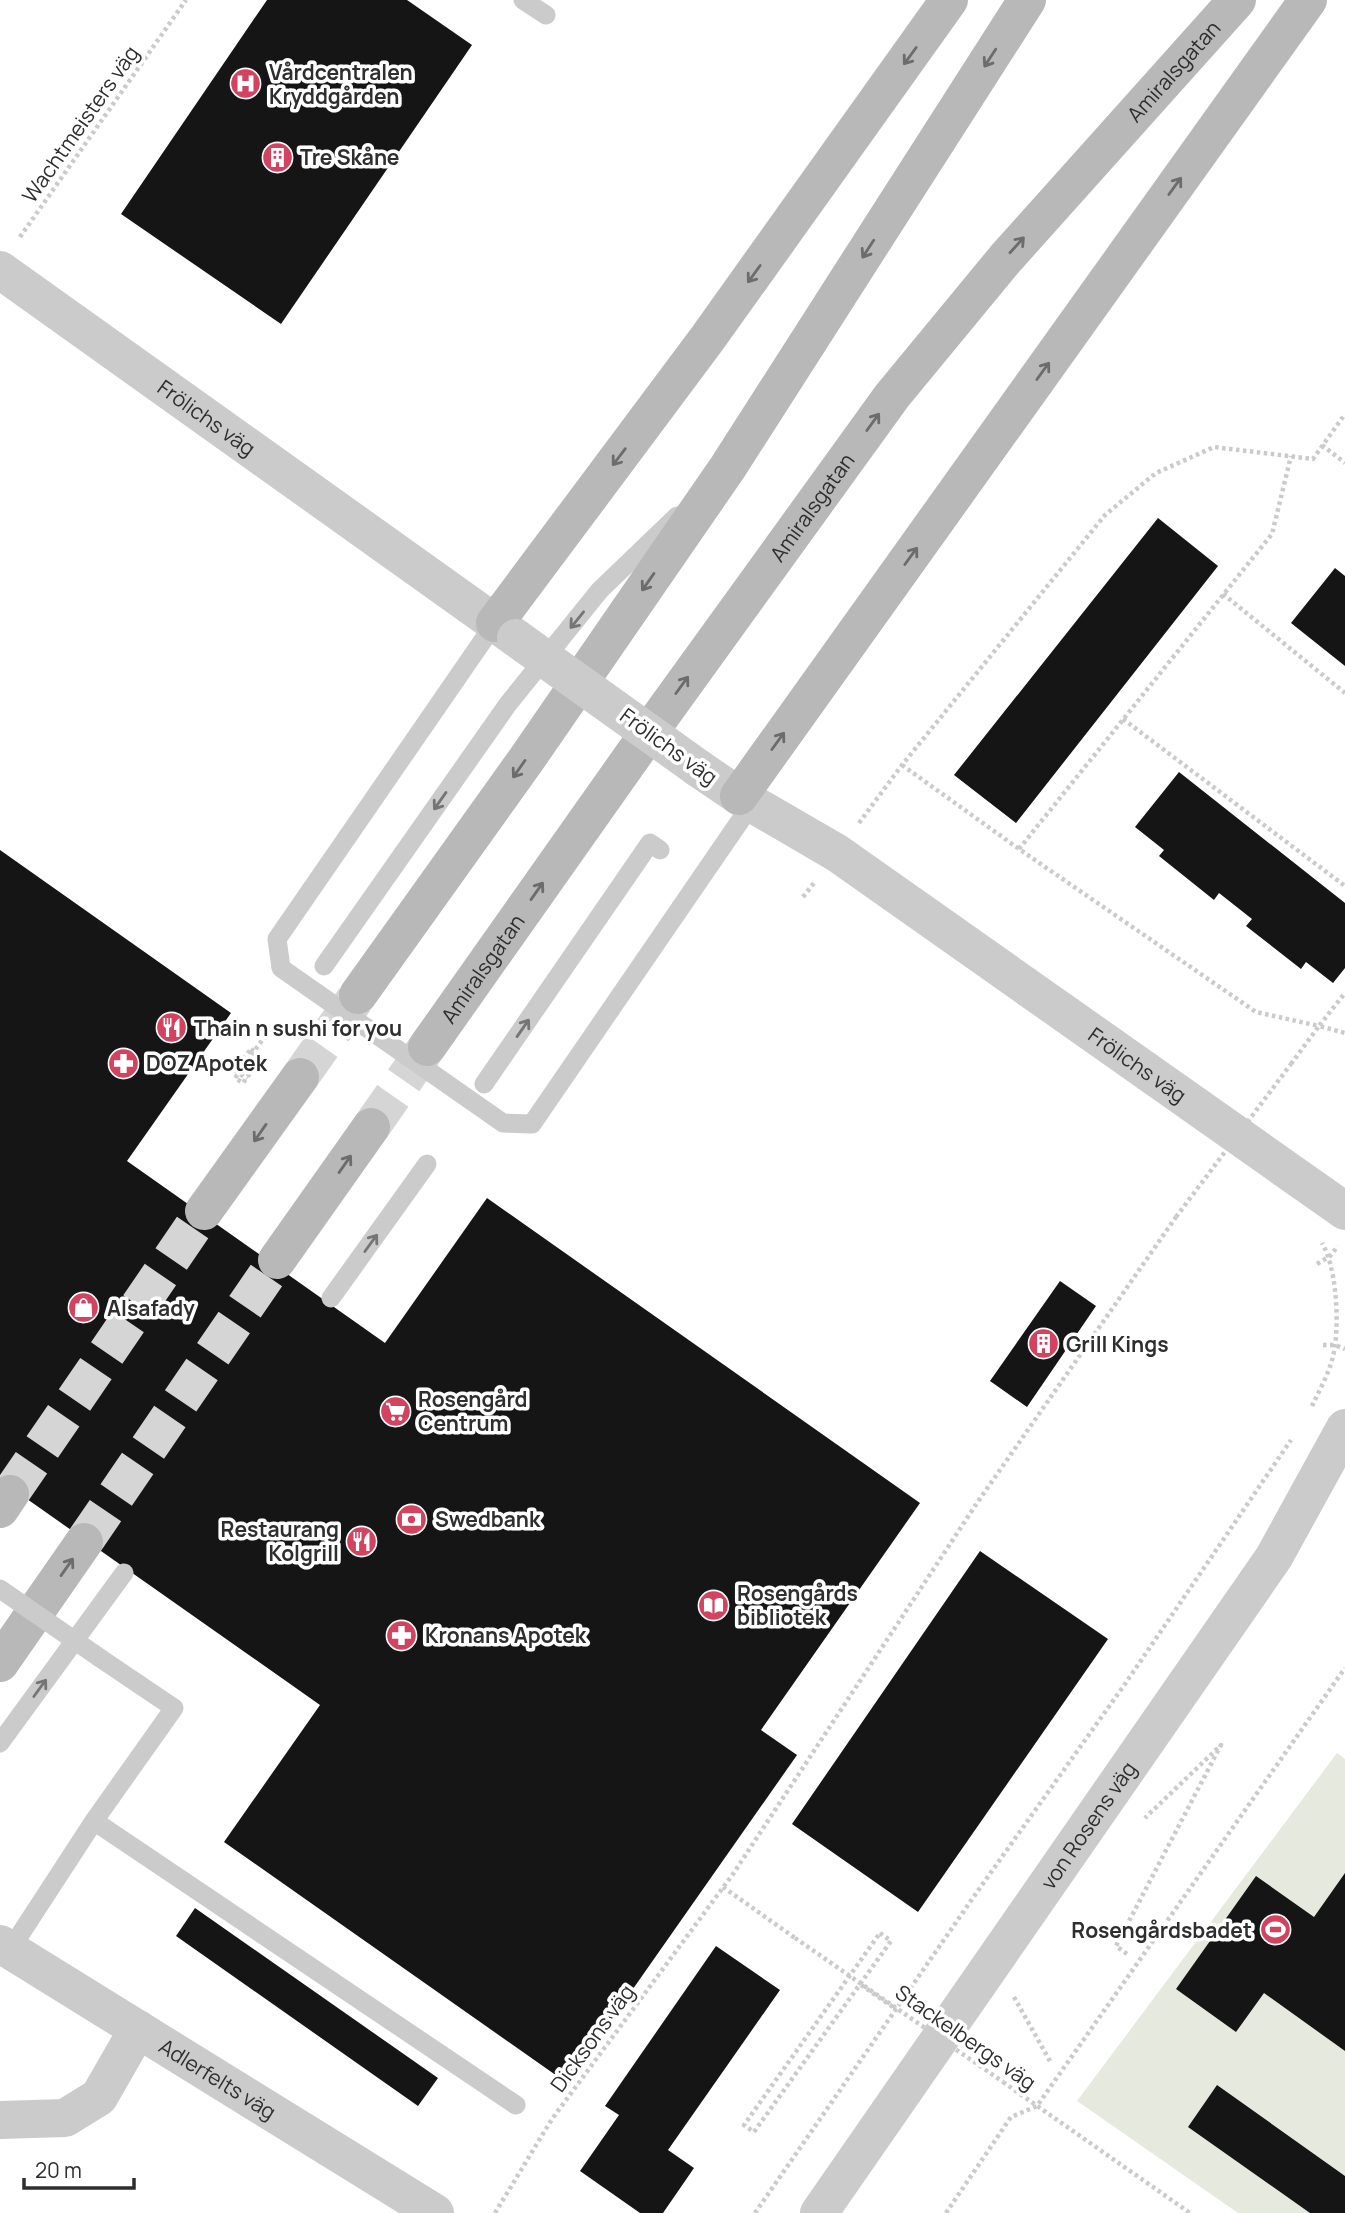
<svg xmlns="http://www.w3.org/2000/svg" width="1345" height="2213" font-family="Manrope,sans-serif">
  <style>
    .grass { fill: #e6eade }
    .building { fill: #151515 }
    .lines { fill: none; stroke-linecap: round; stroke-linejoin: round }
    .secondary-tunnel { stroke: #d5d5d5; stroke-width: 38; stroke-dasharray: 38 19; stroke-linecap: butt }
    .path { stroke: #cbcbcb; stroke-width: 4.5; stroke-dasharray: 3.5 3.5; stroke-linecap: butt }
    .service { stroke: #cbcbcb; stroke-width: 19 }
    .minor { stroke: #cbcbcb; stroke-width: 38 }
    .tertiary { stroke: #cbcbcb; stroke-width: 38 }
    .secondary { stroke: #b8b8b8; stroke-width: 38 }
    .path-bridge { stroke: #cbcbcb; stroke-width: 4.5; stroke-dasharray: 3.5 3.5; stroke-linecap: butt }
    .service-bridge { stroke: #cbcbcb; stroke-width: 19 }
    .tertiary-bridge { stroke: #cbcbcb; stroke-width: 38 }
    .oneway { stroke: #6c6c6c }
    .oneway2 { stroke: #757575 }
    .labels { text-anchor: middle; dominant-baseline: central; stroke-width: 7; stroke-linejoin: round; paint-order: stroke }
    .street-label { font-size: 21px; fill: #2e2e2e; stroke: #fff }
    .poi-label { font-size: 21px; font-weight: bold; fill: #2e2e2e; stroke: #fff; text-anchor: start }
  </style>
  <rect width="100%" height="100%" fill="#fff"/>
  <!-- grass -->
  <path class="grass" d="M 1337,1753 L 1345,1759 L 1345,2213 L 1238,2213 L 1077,2101 Z"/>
  <!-- building -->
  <path class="building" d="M 267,0 L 407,0 L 472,45 L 281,324 L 121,214 Z
    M 1158,518 L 1218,566 L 1016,823 L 954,775 Z
    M 1335,568 L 1345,576 L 1345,666 L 1291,623 Z
    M 1179,772 L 1345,903 L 1345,968 L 1333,983 L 1306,962 L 1301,969 L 1246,926 L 1252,919 L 1219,893 L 1214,900 L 1159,856 L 1164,850 L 1135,827 Z
    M 0,850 L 231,1013 L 127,1161 L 385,1343 L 487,1198 L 920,1503 L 761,1730 L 797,1755 L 567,2083 L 224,1842 L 320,1705 L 0,1480 Z
    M 1060,1281 L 1096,1306 L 1027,1407 L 990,1381 Z
    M 980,1551 L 1108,1639 L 918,1912 L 792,1824 Z
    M 1345,1873 L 1345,2051 L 1264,1993 L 1236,2032 L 1176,1989 L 1256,1876 L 1314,1917 Z
    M 195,1908 L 438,2078 L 418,2106 L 176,1936 Z
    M 716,1946 L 780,1990 L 668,2150 L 694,2168 L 663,2213 L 640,2213 L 580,2171 L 619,2115 L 605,2106 Z
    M 1217,2085 L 1345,2176 L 1345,2213 L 1310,2213 L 1188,2127 Z"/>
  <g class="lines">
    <!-- secondary-tunnel -->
    <path class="secondary-tunnel" d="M 300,1077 L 358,995
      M 371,1127 L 427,1047
      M 10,1494 L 204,1211
      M 84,1542 L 277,1260"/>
    <!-- path -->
    <path class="path" d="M 20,237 L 186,0
      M 1322,445 L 1345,463
      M 1223,594 L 1345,693
      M 1123,719 L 1345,886
      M 902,765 L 1019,849 L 1256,1012 L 1319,1026 L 1345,993
      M 859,823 L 902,765 L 1105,515 L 1156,473 L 1214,447 L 1313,459 L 1345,414
      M 1019,849 L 1272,534 L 1291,456
      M 803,897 L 814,883
      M 262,1057 L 243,1083 L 235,1078 L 263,1039 L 280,1030
      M 1291,1064 L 1319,1026 L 1345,1033
      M 235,1070 L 251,1049
      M 1317,1264 L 1330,1256 L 1338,1246
      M 1323,1345 L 1335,1345 L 1345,1349
      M 1312,1406 C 1321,1387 1333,1366 1335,1345 C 1339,1318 1336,1266 1322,1243
      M 723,1887 L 795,1938
      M 880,1933 L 891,1941 L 754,2132 L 744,2125 Z
      M 1127,1954 L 1116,1946 L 1221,1745 L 1145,1818
      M 861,1985 L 896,2009
      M 1014,1997 L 1051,2063
      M 1003,2082 L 1190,2213
      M 495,2213 L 552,2119 L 733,1874 L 977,1503 L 1176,1217
      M 755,2213 L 977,1892 L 1125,1684 L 1291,1440
      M 946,2213 L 1011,2117 L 1037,2106 L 1345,1668"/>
    <!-- service -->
    <path class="service" d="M 523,0 L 546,15
      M 495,623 L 277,939 L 281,968 L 503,1123 L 532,1124 L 751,805
      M 324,966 L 508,704 L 600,590 L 677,516
      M 484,1084 L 650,843 L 660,850
      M 331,1298 L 427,1164
      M 0,1743 L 124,1573
      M 94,1821 L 516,2105
      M 10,1950 L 94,1821 L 174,1708 L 100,1658"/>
    <!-- minor -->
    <g class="minor">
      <path id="s1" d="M 739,796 L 837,853 L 1345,1211"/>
      <path id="s2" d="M 0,1944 L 435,2213"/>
      <path d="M 0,2120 L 65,2118 L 99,2097 L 138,2029"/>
      <path id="s3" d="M 819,2213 L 1274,1557 L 1345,1428"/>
    </g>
    <!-- tertiary -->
    <g class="tertiary">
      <path id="s4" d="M 0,270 L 516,638"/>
      <path d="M 698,768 L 739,796"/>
    </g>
    <!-- secondary -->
    <g class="secondary">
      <path d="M 495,623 L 707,339 L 949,0"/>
      <path d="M 739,796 L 1308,0"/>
      <path d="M 358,995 L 526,760 L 728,467 L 1027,0"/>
      <path id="s5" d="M 427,1047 L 655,724 L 892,396 L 1005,259 L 1237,0"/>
      <path d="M 204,1211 L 300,1077"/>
      <path d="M 277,1260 L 371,1127"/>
      <path d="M 0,1509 L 10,1494"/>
      <path d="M 0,1663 L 84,1542"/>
    </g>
    <!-- path-bridge -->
    <path class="path-bridge" d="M 251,1049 L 262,1057
      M 235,1070 L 247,1079
      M 1176,1217 L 1291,1064
      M 795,1938 L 1003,2082"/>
    <!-- service-bridge -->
    <path class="service-bridge" d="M 0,1589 L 100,1658"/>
    <!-- tertiary-bridge -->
    <path class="tertiary-bridge" d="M 516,638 L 698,768"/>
  </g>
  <!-- one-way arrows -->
  <defs><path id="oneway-shaft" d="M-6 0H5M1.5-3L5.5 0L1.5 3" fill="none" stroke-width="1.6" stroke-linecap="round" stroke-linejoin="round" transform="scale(1.75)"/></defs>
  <g class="oneway">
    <use href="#oneway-shaft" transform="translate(910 56) rotate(126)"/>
    <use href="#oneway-shaft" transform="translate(990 58) rotate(123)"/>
    <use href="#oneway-shaft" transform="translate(1175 186) rotate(-54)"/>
    <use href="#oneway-shaft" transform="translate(1017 245) rotate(-48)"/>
    <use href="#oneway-shaft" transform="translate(868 249) rotate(123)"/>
    <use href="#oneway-shaft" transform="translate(754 274) rotate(126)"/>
    <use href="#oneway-shaft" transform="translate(1043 371) rotate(-54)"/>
    <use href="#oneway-shaft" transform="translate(873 422) rotate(-54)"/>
    <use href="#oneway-shaft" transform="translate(619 457) rotate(127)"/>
    <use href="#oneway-shaft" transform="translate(911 556) rotate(-54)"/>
    <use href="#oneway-shaft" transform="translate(648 582) rotate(125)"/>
    <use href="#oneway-shaft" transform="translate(682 685) rotate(-54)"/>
    <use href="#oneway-shaft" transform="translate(778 741) rotate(-54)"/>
    <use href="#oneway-shaft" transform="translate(519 769) rotate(125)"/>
    <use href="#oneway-shaft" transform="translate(537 891) rotate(-55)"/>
    <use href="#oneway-shaft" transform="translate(260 1133) rotate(125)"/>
    <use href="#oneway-shaft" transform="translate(345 1164) rotate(-55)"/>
    <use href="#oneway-shaft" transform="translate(67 1567) rotate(-55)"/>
  </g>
  <g class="oneway2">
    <use href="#oneway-shaft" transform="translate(577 620) rotate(129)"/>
    <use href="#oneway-shaft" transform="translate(440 801) rotate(125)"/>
    <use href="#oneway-shaft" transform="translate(523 1028) rotate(-55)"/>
    <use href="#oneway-shaft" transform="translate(371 1243) rotate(-54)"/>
    <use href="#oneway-shaft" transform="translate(40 1688) rotate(-54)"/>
  </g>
  <!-- icons -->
  <defs>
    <symbol id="hospital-disc" viewBox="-11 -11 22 22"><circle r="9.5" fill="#d34360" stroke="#fff"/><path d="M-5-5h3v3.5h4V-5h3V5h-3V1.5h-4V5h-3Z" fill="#fff"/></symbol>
    <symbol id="building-disc" viewBox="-11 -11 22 22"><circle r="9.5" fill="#d34360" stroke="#fff"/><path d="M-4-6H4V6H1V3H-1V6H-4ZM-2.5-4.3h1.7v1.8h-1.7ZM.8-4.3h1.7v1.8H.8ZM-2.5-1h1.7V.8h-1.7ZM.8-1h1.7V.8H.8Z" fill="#fff"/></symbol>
    <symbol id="restaurant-disc" viewBox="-11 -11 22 22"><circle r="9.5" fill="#d34360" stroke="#fff"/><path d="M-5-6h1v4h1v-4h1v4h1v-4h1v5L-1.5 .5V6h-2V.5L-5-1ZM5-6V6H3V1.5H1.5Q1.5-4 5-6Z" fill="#fff"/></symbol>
    <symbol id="pharmacy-disc" viewBox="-11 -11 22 22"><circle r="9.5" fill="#d34360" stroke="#fff"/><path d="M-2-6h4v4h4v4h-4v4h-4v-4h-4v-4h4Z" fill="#fff"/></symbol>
    <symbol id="shop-disc" viewBox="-11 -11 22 22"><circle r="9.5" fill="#d34360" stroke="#fff"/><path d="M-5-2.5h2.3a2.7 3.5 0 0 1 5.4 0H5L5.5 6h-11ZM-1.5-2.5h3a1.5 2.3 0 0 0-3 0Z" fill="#fff"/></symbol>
    <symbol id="supermarket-disc" viewBox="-11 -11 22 22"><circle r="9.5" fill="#d34360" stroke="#fff"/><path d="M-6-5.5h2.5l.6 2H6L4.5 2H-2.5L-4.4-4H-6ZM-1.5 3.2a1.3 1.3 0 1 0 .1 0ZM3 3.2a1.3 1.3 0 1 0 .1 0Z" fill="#fff"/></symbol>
    <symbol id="bank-disc" viewBox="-11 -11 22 22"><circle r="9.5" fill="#d34360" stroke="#fff"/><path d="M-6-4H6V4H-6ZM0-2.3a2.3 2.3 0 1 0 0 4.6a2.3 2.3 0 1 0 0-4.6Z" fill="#fff"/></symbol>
    <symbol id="library-disc" viewBox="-11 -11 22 22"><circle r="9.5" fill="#d34360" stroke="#fff"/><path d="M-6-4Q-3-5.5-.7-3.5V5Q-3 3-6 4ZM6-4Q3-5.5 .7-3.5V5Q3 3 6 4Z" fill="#fff"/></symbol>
    <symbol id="stadium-disc" viewBox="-11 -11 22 22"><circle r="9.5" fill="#d34360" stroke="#fff"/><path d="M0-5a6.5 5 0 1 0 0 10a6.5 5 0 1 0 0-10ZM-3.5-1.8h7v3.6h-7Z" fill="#fff"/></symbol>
  </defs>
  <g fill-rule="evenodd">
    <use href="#hospital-disc" x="228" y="66" width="35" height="35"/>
    <use href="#building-disc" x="260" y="140" width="35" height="35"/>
    <use href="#restaurant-disc" x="154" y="1010" width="35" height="35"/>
    <use href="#pharmacy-disc" x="106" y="1046" width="35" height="35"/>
    <use href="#shop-disc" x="66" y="1290" width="35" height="35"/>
    <use href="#building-disc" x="1026" y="1326" width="35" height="35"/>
    <use href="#supermarket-disc" x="378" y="1394" width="35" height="35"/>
    <use href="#bank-disc" x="394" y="1502" width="35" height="35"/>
    <use href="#restaurant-disc" x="344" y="1524" width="35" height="35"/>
    <use href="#library-disc" x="696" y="1588" width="35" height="35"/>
    <use href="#pharmacy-disc" x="384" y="1618" width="35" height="35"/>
    <use href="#stadium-disc" x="1258" y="1912" width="35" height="35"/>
  </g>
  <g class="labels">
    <!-- street labels -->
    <g class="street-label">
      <text stroke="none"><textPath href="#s5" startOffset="1230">Amiralsgatan</textPath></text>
      <text transform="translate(80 124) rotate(-55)">Wachtmeisters väg</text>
      <text stroke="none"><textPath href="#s4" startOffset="254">Frölichs väg</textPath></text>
      <text stroke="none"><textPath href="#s5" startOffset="663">Amiralsgatan</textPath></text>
      <text transform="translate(669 746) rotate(36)">Frölichs väg</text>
      <text stroke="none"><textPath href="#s5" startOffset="96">Amiralsgatan</textPath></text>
      <text stroke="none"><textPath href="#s1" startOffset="481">Frölichs väg</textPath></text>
      <text stroke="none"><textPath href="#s3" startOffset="472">von Rosens väg</textPath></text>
      <text transform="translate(966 2037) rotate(35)">Stackelbergs väg</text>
      <text transform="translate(592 2038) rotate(-54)">Dicksons väg</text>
      <text stroke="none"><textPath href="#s2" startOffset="256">Adlerfelts väg</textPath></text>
    </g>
    <!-- poi labels -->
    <g class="poi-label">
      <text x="269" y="72">Vårdcentralen<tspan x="269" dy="24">Kryddgården</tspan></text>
      <text x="300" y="157">Tre Skåne</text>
      <text x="194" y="1028">Thain n sushi for you</text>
      <text x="146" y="1063">DOZ Apotek</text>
      <text x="107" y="1308">Alsafady</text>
      <text x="1066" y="1344">Grill Kings</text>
      <text x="418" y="1399">Rosengård<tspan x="418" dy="24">Centrum</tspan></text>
      <text x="435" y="1519">Swedbank</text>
      <text x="339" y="1529" text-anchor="end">Restaurang<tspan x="339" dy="24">Kolgrill</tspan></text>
      <text x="737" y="1593">Rosengårds<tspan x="737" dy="24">bibliotek</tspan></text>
      <text x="425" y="1635">Kronans Apotek</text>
      <text x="1252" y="1930" text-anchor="end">Rosengårdsbadet</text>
    </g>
  </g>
  <!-- scale -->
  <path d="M24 2178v10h110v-10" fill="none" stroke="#2e2e2e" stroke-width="3.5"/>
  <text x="35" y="2178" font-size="21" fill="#2e2e2e" stroke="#ffffff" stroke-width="5" paint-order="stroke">20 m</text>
</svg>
